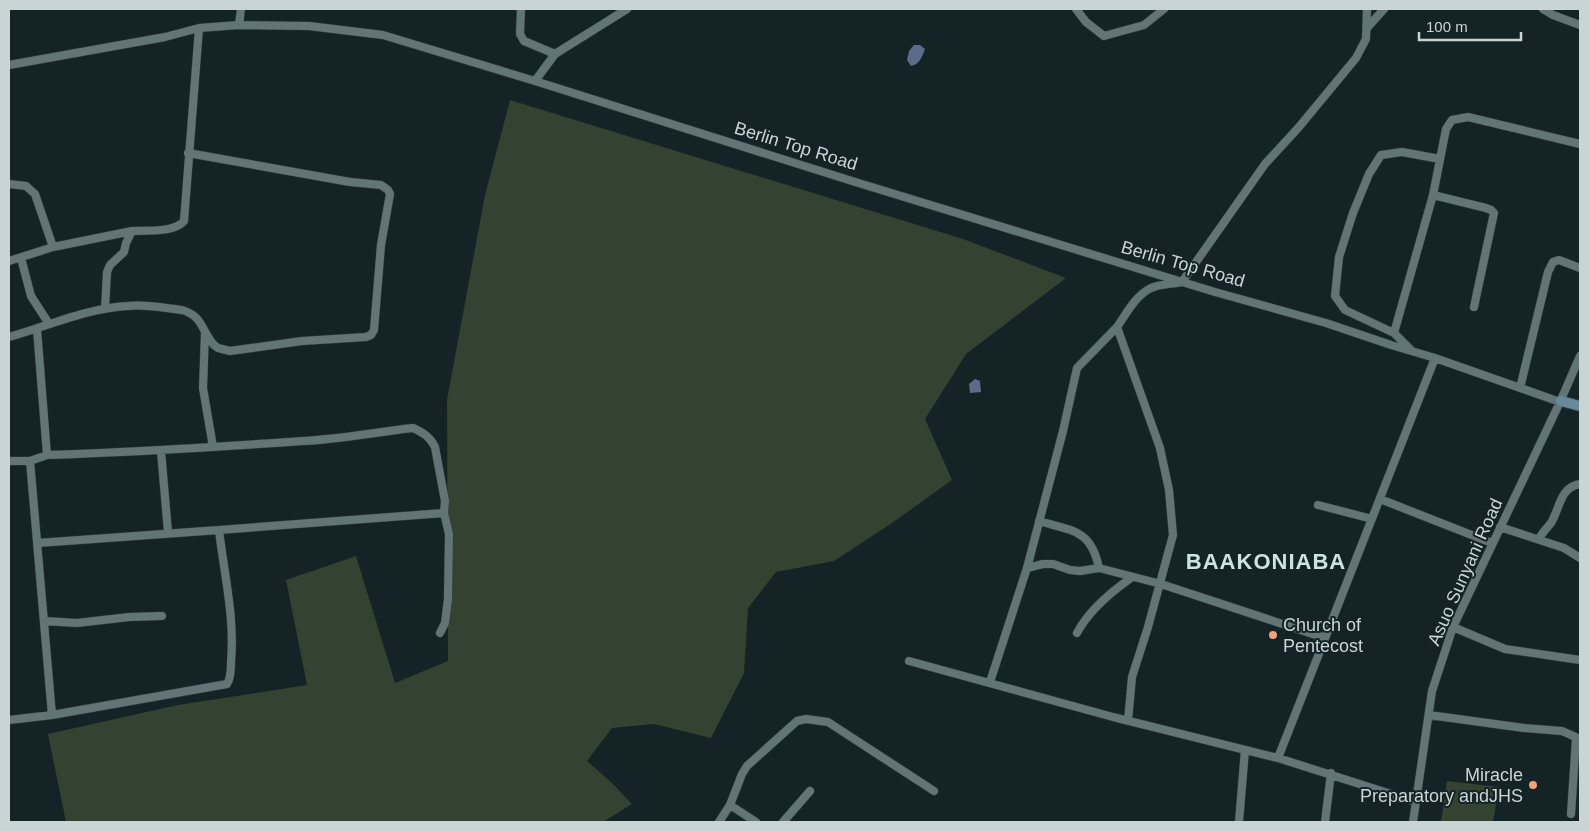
<svg xmlns="http://www.w3.org/2000/svg" width="1589" height="831" font-family="Helvetica,sans-serif">
  <style>
    .green { fill: #344231 }
    .water { fill: #5d6a89 }
    .lines { fill: none; stroke-linecap: round; stroke-linejoin: round }
    .street-casing { stroke: #313d3f; stroke-width: 9 }
    .secondary-casing { stroke: #313d3f; stroke-width: 12 }
    .street { stroke: #627476; stroke-width: 8 }
    .secondary { stroke: #688a98; stroke-width: 10 }
    .poi-dot { fill: #f1a17c; stroke: #142426; stroke-width: 2 }
    .labels { text-anchor: middle; dominant-baseline: central; stroke-width: 4; stroke-linejoin: round; paint-order: stroke }
    .street-label { font-size: 18px; fill: #c9d4d5; stroke: #142426 }
    .poi-label { font-size: 18px; fill: #c9d4d5; stroke: #142426; text-anchor: start }
    .district-label { font-size: 22px; font-weight: bold; letter-spacing: 1px; fill: #cde2e4; stroke: #142426 }
  </style>
  <rect width="100%" height="100%" fill="#142426"/>
  <!-- green -->
  <path class="green" d="M 510,100 L 963,239 L 1066,278 L 966,354 L 925,419 L 952,480 L 892,523 L 834,561 L 776,572 L 748,608 L 744,673 L 711,738 L 654,724 L 612,728 L 587,761 L 612,783 L 632,804 L 603,822 L 66,822 L 48,734 L 178,705 L 307,685 L 286,580 L 356,556 L 395,683 L 448,661 L 447,400 L 485,195 Z
    M 1447,781 L 1499,787 L 1493,822 L 1441,822 Z"/>
  <!-- water -->
  <path class="water" d="M 914,45 L 920,45 L 925,49 C 922,57 920,64 911,66 L 907,60 L 909,51 Z
    M 975,379 L 980,381 L 981,392 L 970,393 L 969,384 Z"/>
  <g class="lines">
    <defs>
      <path id="street" d="M 521,9 L 520,34 L 524,41 L 555,54
        M 1076,9 L 1086,22 L 1104,36 L 1144,25 L 1164,9
        M 1543,9 L 1553,15 L 1580,25
        M 239,25 L 241,9
        M 1367,28 L 1384,9
        M 9,65 L 165,37 L 199,28 L 239,25 L 309,26 L 383,35 L 535,81 L 852,181 L 1215,292 L 1326,323 L 1391,345 L 1435,358 L 1560,402
        M 535,81 L 555,54 L 627,9
        M 9,184 L 26,186 L 35,194 L 53,247 L 9,261
        M 1433,195 L 1486,208 L 1491,210 L 1494,213 L 1474,307
        M 53,247 L 132,231
        M 21,258 L 31,296 L 49,324
        M 105,309 L 107,272 L 110,265 L 124,252 L 126,243 L 132,231 C 147,230 174,233 184,221 L 199,28
        M 1117,327 C 1127,313 1135,296 1151,288 C 1160,284 1173,284 1182,282 L 1265,164 L 1299,127 L 1356,58 L 1366,39 L 1367,9
        M 205,333 L 203,388 L 213,447
        M 1394,333 L 1433,195 L 1446,129 L 1452,120 L 1468,117 L 1580,144
        M 9,337 C 48,326 87,308 128,306 C 146,304 164,308 182,310 C 203,316 201,330 214,345 L 218,348 L 230,351 L 302,341 L 366,337 L 371,335 L 374,330 L 381,245 L 390,194 L 388,190 L 381,185 L 350,182 L 188,153
        M 1411,350 L 1394,333 L 1345,310 L 1335,296 L 1339,257 L 1353,213 L 1369,174 L 1381,155 L 1402,152 L 1440,159
        M 1520,388 L 1548,272 L 1553,262 L 1559,260 L 1580,268
        M 161,451 L 168,532
        M 47,455 C 133,452 218,447 303,441 C 340,439 377,432 413,428 C 424,433 430,437 435,447 L 445,501 L 444,513 L 449,534 L 448,599 L 445,623 L 440,633
        M 9,461 L 30,461 L 52,715
        M 30,461 L 47,455 L 37,329
        M 1380,499 L 1492,543
        M 1318,505 L 1372,519
        M 1500,527 L 1564,548 L 1580,558
        M 1539,539 C 1542,533 1547,528 1551,523 C 1560,508 1560,487 1580,484
        M 38,543 L 219,530
        M 1027,568 L 1043,564 L 1053,564 L 1070,570 L 1080,571 L 1099,568 C 1091,529 1072,531 1039,521
        M 1099,568 L 1161,584 L 1325,638
        M 44,621 L 77,623 L 129,617 L 162,616
        M 1453,627 L 1505,649 L 1580,660
        M 1077,633 C 1089,610 1111,592 1131,578
        M 909,661 L 1113,717 L 1278,758 L 1416,802
        M 990,682 L 1027,568 L 1063,431 L 1077,368 L 1117,327 L 1160,448 L 1169,490 L 1173,535 L 1148,627 L 1132,677 L 1128,721
        M 1429,715 L 1524,728 L 1562,731 L 1580,739
        M 9,720 L 52,715 L 227,684 C 231,678 231,669 231,662 C 235,617 224,574 219,530 L 444,513
        M 1278,758 L 1435,358
        M 1571,814 L 1576,739
        M 719,822 L 730,805
        M 756,822 L 730,805 L 742,774 L 747,766 L 797,721 L 806,719 L 828,722 L 934,791
        M 783,822 L 810,791
        M 1239,822 L 1245,750
        M 1325,822 L 1331,773
        M 1413,822 L 1432,691 L 1453,627 L 1560,402 L 1580,356"/>
      <path id="secondary" d="M 1561,401 L 1580,406"/>
    </defs>
    <!-- street casing -->
    <use href="#street" class="street-casing"/>
    <!-- secondary casing -->
    <use href="#secondary" class="secondary-casing"/>
    <!-- street -->
    <use href="#street" class="street"/>
    <!-- secondary -->
    <use href="#secondary" class="secondary"/>
  </g>
  <!-- markers -->
  <g class="poi-dot">
    <circle cx="1273" cy="635" r="5"/>
    <circle cx="1533" cy="785" r="5"/>
  </g>
  <g class="labels">
    <!-- street labels -->
    <g class="street-label">
      <text transform="translate(796 146) rotate(17)">Berlin Top Road</text>
      <text transform="translate(1183 264) rotate(16)">Berlin Top Road</text>
      <text transform="translate(1465 572) rotate(-66)">Asuo Sunyani Road</text>
    </g>
    <!-- poi labels -->
    <g class="poi-label">
      <text x="1283" y="625">Church of<tspan x="1283" dy="21">Pentecost</tspan></text>
      <text x="1523" y="775" text-anchor="end">Miracle<tspan x="1523" dy="21">Preparatory andJHS</tspan></text>
    </g>
    <!-- district labels -->
    <g class="district-label">
      <text x="1266" y="561">BAAKONIABA</text>
    </g>
  </g>
  <!-- border -->
  <rect width="1589" height="831" fill="none" stroke="#c9d4d5" stroke-width="20"/>
  <!-- scale -->
  <path d="M1419 32v8h102v-8" fill="none" stroke="#c9d4d5" stroke-width="2.5"/>
  <text x="1426" y="32" font-size="15" fill="#c9d4d5" stroke="#142426" stroke-width="4" paint-order="stroke">100 m</text>
</svg>
